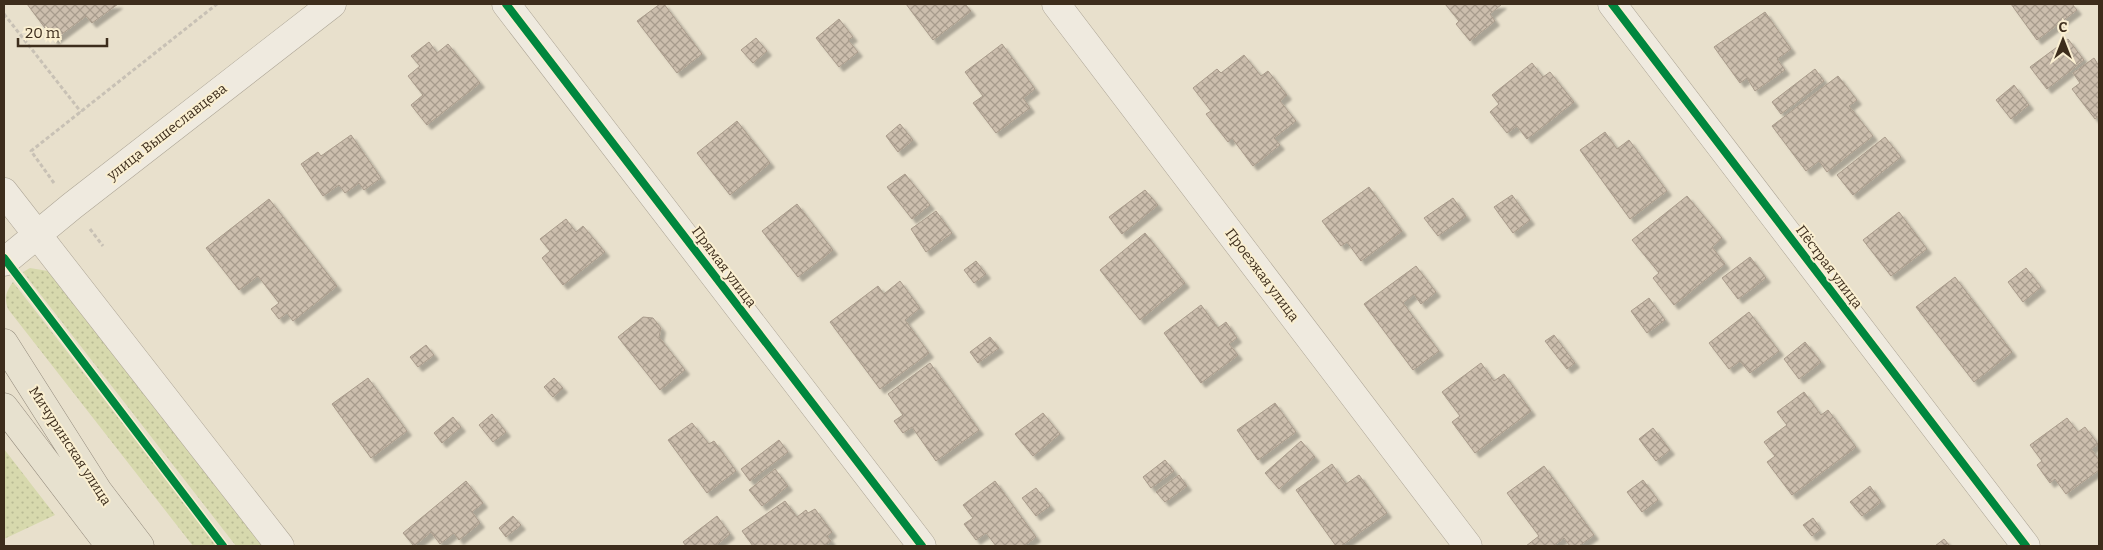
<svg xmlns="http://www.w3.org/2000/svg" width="2103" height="550" font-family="Bitter,serif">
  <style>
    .grass { fill: url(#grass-dots) }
    .building { fill: url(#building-cross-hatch); stroke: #a99b8b; filter: url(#shadow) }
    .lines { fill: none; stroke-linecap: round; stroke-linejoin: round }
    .minor-casing { stroke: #ada596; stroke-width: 29 }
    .major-casing { stroke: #938a7c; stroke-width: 29 }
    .path { stroke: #c8c1b5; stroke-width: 3; stroke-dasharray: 4 2.5; stroke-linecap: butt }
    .minor { stroke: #efeadf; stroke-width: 28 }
    .major { stroke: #e7e1cf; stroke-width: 28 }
    .cycleway-casing { stroke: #faefd1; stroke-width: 11 }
    .cycleway { stroke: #00873e; stroke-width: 8 }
    .labels { text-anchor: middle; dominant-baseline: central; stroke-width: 4; stroke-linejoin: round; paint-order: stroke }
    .street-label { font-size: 14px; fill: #3d2d1c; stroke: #faefd1 }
  </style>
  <defs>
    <pattern id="grass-dots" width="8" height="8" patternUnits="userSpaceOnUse" patternTransform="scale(1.25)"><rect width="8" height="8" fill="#d7d9ad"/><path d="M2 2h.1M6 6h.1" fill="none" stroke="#b9bb94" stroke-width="1.8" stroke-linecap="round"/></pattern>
    <pattern id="building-cross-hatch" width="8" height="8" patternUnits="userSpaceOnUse" patternTransform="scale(1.25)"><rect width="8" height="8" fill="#ccbead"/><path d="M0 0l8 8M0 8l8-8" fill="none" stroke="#a79b8c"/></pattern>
    <filter id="shadow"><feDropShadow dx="4.5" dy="4.5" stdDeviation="1" flood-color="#0004"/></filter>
  </defs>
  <rect width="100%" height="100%" fill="#e8e0cc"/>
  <!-- grass -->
  <path class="grass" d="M 30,268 L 48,271 L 265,546 L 236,546 L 23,272 Z
    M 13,282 L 218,546 L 193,546 L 8,309 C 4,297 6,292 13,282 Z
    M 4,449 L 55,515 L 4,539 Z"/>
  <!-- building -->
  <path class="building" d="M 27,4 L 118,4 L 92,23 L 86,16 L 54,40 Z
    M 660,4 L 664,4 L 702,54 L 677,73 L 637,21 Z
    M 906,4 L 965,4 L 971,11 L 933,40 Z
    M 1445,4 L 1502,4 L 1490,14 L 1495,21 L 1470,41 L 1456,24 L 1459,21 Z
    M 2011,4 L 2072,4 L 2077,10 L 2037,40 Z
    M 1765,12 L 1791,49 L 1777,59 L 1785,70 L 1755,91 L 1747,78 L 1740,83 L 1714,47 Z
    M 839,19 L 853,37 L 848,40 L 858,52 L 839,67 L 816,38 Z
    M 756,38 L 767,51 L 753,63 L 741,50 Z
    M 2068,39 L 2084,60 L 2047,89 L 2030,67 Z
    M 429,42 L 437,53 L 448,44 L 480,83 L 427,125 L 411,105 L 423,95 L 408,76 L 420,66 L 411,56 Z
    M 1002,44 L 1035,89 L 1023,98 L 1030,108 L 996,133 L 973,103 L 983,96 L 965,72 Z
    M 1244,55 L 1261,76 L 1268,71 L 1287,95 L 1280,101 L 1296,121 L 1274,138 L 1280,145 L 1253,166 L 1232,138 L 1228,142 L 1206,114 L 1211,111 L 1193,88 L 1217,69 L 1221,73 Z
    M 2094,58 L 2099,66 L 2099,116 L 2095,119 L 2072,89 L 2080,83 L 2073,73 Z
    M 1532,63 L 1543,77 L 1550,72 L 1574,102 L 1527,139 L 1517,126 L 1507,133 L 1490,112 L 1499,104 L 1492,95 Z
    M 1815,69 L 1824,81 L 1781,114 L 1772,102 Z
    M 1838,76 L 1857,100 L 1849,106 L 1873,136 L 1827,172 L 1819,161 L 1806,171 L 1772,126 Z
    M 2014,85 L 2029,105 L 2011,119 L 1996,100 Z
    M 737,121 L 770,163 L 730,195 L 697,153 Z
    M 900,124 L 913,140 L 898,152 L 886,136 Z
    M 1605,132 L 1617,149 L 1629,140 L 1667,191 L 1630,219 L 1580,150 Z
    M 351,135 L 381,178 L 364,190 L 359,183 L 345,193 L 339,185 L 323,196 L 301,164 L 318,152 L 321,156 Z
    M 1885,137 L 1901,157 L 1853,195 L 1837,175 Z
    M 905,174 L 930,205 L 912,219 L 887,187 Z
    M 1369,187 L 1402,231 L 1361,261 L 1347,242 L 1341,246 L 1322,221 Z
    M 1145,190 L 1158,205 L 1122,234 L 1109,217 Z
    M 1512,195 L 1530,220 L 1513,233 L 1494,207 Z
    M 1687,196 L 1722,238 L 1712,247 L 1725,264 L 1674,305 L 1653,278 L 1659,273 L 1632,240 Z
    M 1453,198 L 1466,216 L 1438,236 L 1424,218 Z
    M 269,199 L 337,286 L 293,321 L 287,313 L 279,319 L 271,309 L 279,303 L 258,276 L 239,290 L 206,248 Z
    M 797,204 L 833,250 L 798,277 L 762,231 Z
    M 936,211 L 952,233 L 926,252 L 911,229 Z
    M 1899,212 L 1927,249 L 1891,276 L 1863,240 Z
    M 566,219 L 576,232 L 583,226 L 605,252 L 563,285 L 542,258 L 550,251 L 540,239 Z
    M 1145,233 L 1185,283 L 1140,320 L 1100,270 Z
    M 1750,257 L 1766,278 L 1738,299 L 1722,278 Z
    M 976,261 L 986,274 L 974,283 L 964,270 Z
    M 1416,266 L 1436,292 L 1421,304 L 1414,294 L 1403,303 L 1439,351 L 1413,370 L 1364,304 Z
    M 2026,268 L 2041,287 L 2023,302 L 2008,282 Z
    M 1955,277 L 2012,352 L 1974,382 L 1916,307 Z
    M 900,281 L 920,308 L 905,320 L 929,353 L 880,389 L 830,322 L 878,286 L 884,294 Z
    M 1649,298 L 1665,320 L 1647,333 L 1631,311 Z
    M 1201,305 L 1218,328 L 1226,322 L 1237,338 L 1229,344 L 1238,355 L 1201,383 L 1164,333 Z
    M 1749,312 L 1779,351 L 1750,373 L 1740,361 L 1729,369 L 1709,343 Z
    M 643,317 L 653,318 L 661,328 L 659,337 L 685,370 L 660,390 L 618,337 Z
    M 1554,335 L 1575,363 L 1567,369 L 1545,341 Z
    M 990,337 L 999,348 L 978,363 L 970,352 Z
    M 1805,342 L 1821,362 L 1799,379 L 1784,359 Z
    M 426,345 L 434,355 L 418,367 L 410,357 Z
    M 930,363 L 979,430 L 936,461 L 912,427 L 903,433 L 894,421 L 903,415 L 888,394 Z
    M 1481,363 L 1494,381 L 1504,374 L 1531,411 L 1475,453 L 1452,422 L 1460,416 L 1442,392 Z
    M 368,378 L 407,431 L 371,458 L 332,404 Z
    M 554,378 L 563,388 L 553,397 L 544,387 Z
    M 1804,392 L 1821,415 L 1828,410 L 1856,447 L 1792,495 L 1767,462 L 1775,456 L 1764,442 L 1787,425 L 1777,412 Z
    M 1275,403 L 1296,432 L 1258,460 L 1237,430 Z
    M 1043,413 L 1060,434 L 1033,456 L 1015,434 Z
    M 492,414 L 506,432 L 493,442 L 479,425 Z
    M 453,417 L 461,427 L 442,443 L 434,433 Z
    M 2067,418 L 2078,432 L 2085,427 L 2098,444 L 2091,449 L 2099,460 L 2099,470 L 2066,494 L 2055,479 L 2050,483 L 2037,465 L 2042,461 L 2030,445 Z
    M 692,423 L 709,444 L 714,441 L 736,471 L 707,493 L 668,440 Z
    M 1653,428 L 1670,450 L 1656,461 L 1639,439 Z
    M 779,440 L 788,452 L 750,481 L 741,469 Z
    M 1301,441 L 1315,457 L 1279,489 L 1265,473 Z
    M 1165,460 L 1174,471 L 1151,488 L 1143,477 Z
    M 1332,464 L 1346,484 L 1359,475 L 1387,513 L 1341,546 L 1336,546 L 1296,490 Z
    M 1544,466 L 1594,535 L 1579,546 L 1570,546 L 1564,538 L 1553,546 L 1526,546 L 1539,536 L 1507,493 Z
    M 775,469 L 788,486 L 762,506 L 749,490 Z
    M 1179,475 L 1187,486 L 1165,502 L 1156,492 Z
    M 1643,480 L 1658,500 L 1642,512 L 1627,492 Z
    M 466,481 L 483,503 L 472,512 L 480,523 L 459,540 L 454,533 L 440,544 L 431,532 L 414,546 L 403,533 Z
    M 995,481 L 1036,537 L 1024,546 L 996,546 L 986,533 L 976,540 L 964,524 L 973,518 L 963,505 Z
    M 1870,486 L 1881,502 L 1862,516 L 1850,502 Z
    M 1036,488 L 1050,506 L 1036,516 L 1022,498 Z
    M 785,501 L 797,517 L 806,510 L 808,513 L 815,509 L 832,532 L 827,536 L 831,541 L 824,546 L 753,546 L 742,531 Z
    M 513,516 L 521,525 L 506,537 L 499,528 Z
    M 717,516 L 730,534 L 715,546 L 686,546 L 683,542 Z
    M 1813,518 L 1821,529 L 1812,536 L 1803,525 Z
    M 1944,539 L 1950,546 L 1935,546 Z"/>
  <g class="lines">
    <defs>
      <path id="minor" d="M 506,4 L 922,546
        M 1056,4 L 1468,546
        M 1612,4 L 2026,546
        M 4,192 L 280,546
        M 4,262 L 72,206 L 332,4"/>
      <path id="major" d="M 4,343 L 98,491 L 140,546
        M 4,407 L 110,546"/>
    </defs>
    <!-- minor casing -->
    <use href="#minor" class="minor-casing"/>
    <!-- major casing -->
    <use href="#major" class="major-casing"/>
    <!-- path -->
    <path class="path" d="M 4,14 L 81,112
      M 54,183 L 31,151 L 217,4
      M 90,229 L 103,246"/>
    <!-- minor -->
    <use href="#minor" class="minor"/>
    <!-- major -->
    <use href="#major" class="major"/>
    <defs>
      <path id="cycleway" d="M 506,4 L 922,546
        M 1612,4 L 2026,546
        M 4,258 L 223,546"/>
    </defs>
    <!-- cycleway casing -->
    <use href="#cycleway" class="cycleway-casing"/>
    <!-- cycleway -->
    <use href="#cycleway" class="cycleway"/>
  </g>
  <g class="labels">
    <!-- street labels -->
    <g class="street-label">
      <text transform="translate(167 132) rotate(-38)">улица Вышеславцева</text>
      <text transform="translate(724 267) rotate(53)">Прямая улица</text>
      <text transform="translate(1829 267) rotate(53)">Пёстрая улица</text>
      <text transform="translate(1262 275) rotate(53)">Проезжая улица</text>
      <text transform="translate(70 446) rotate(57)">Мичуринская улица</text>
    </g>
  </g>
  <!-- border -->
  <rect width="2103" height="550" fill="none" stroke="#3d2d1c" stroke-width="10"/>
  <!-- north arrow -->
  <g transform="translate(2063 40)" stroke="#faefd1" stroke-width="4" paint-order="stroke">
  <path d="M0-4L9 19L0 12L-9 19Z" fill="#3d2d1c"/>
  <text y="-8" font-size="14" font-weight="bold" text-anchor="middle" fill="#3d2d1c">С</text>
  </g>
  <!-- scale -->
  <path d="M18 38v8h89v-8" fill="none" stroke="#3d2d1c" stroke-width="2.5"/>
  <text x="25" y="38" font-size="15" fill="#3d2d1c" stroke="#faefd1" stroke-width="4" paint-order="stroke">20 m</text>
</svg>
